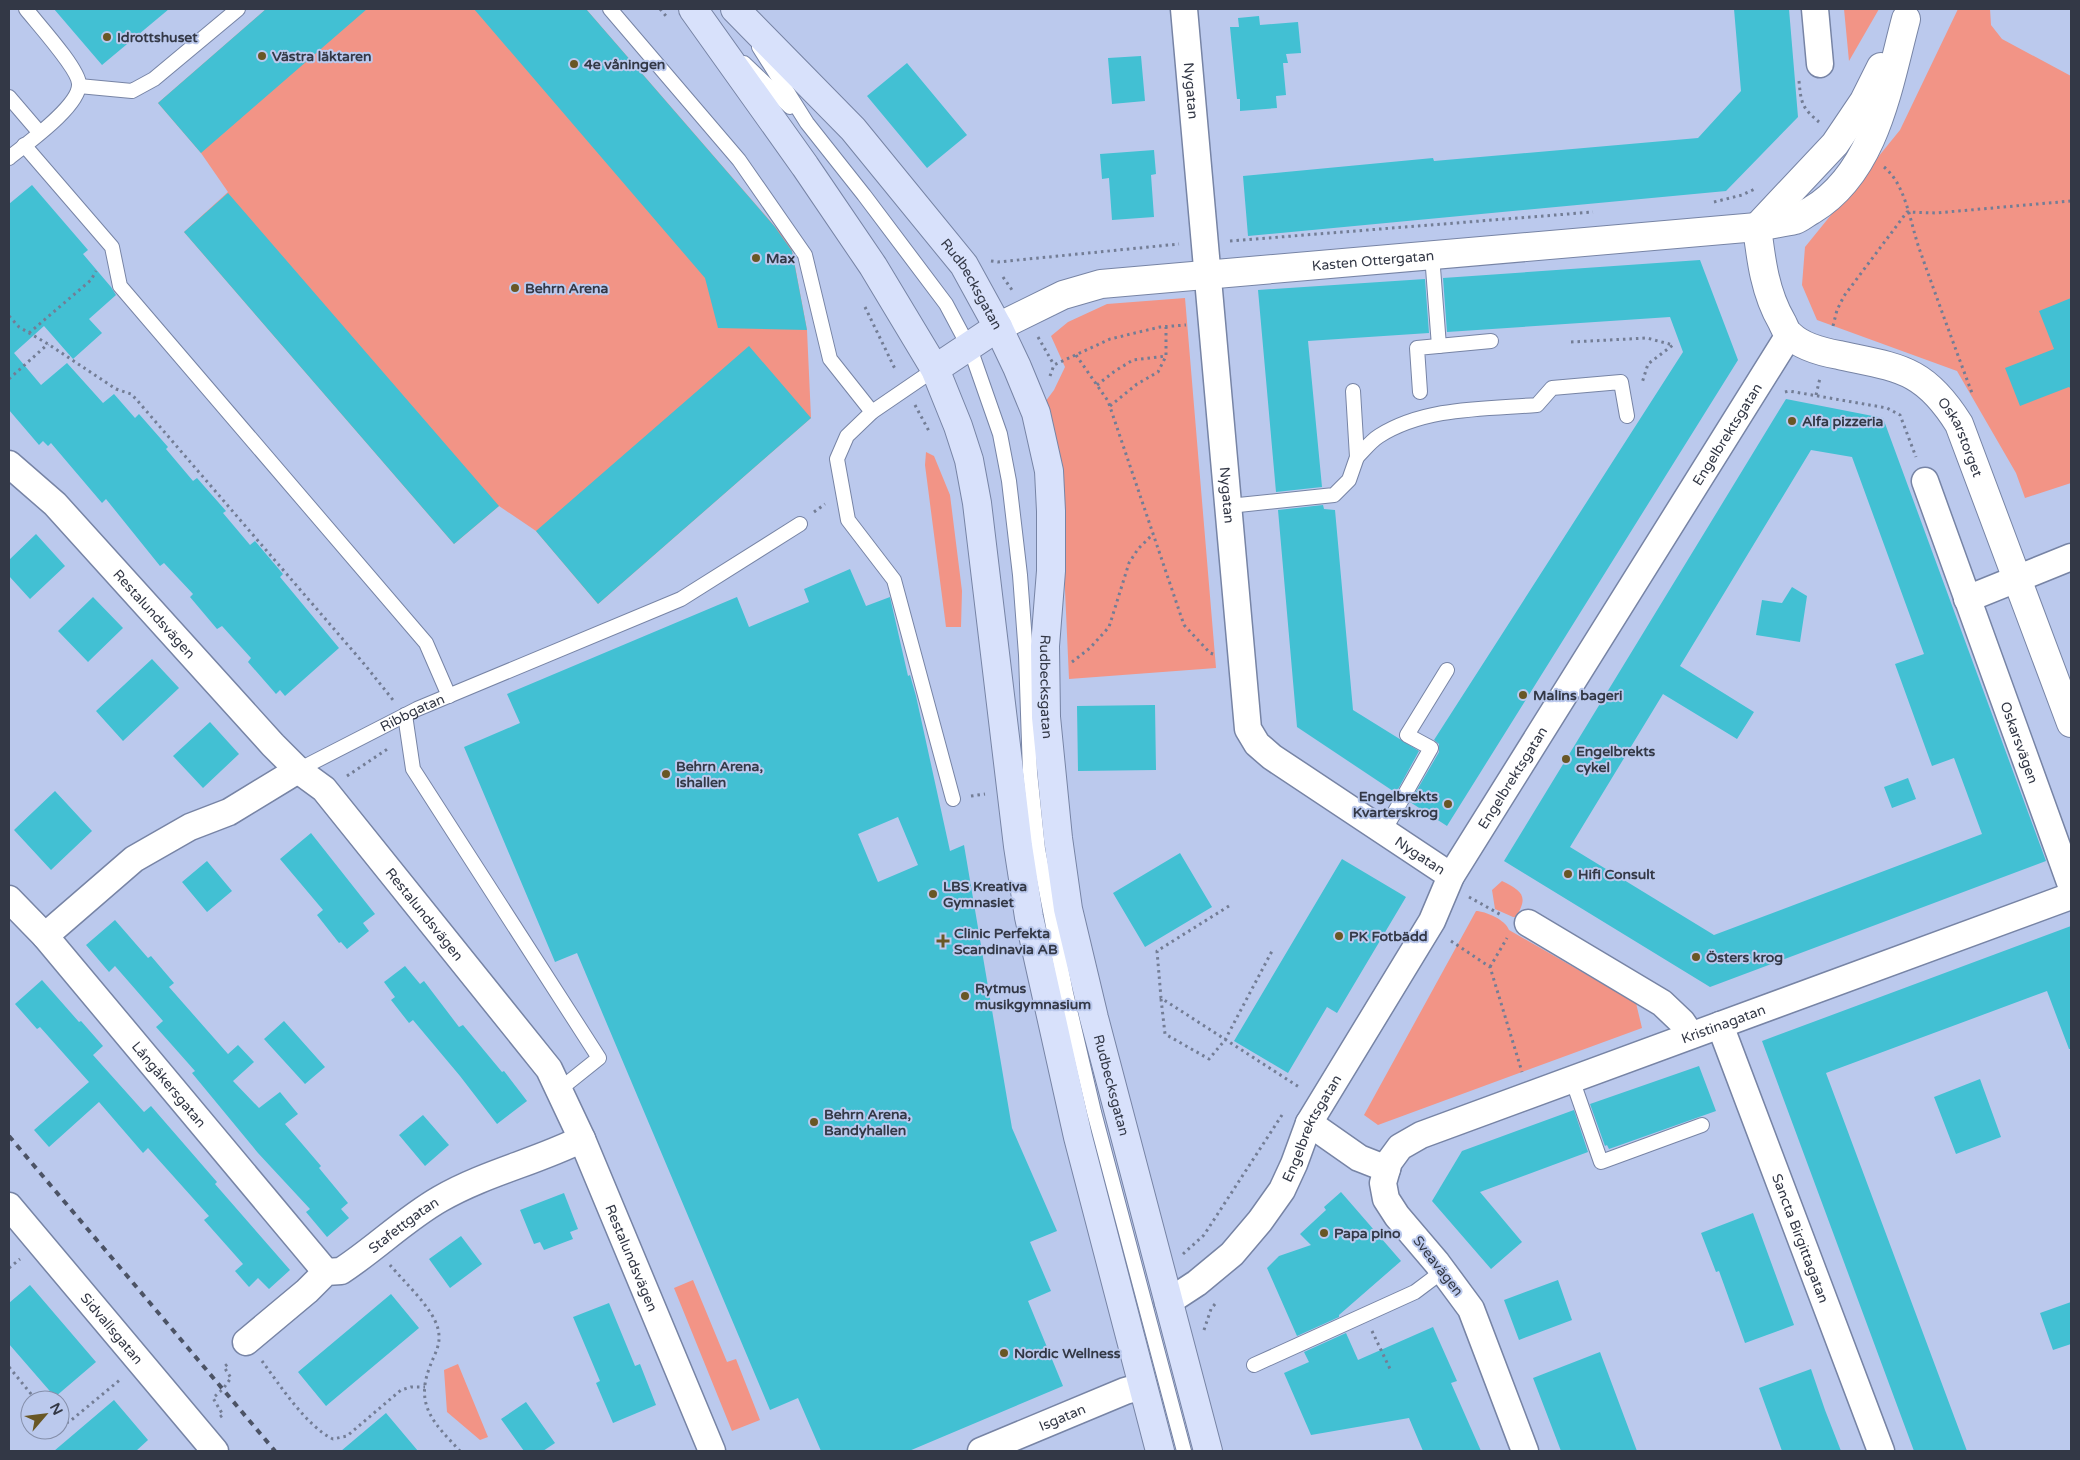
<svg xmlns="http://www.w3.org/2000/svg" width="2080" height="1460" font-family="'Varela Round',sans-serif">
  <style>
    .green { fill: #f29486 }
    .building { fill: #42c0d3; fill-rule: evenodd }
    .lines { fill: none; stroke-linecap: round; stroke-linejoin: round }
    .service-casing { stroke: #7784a5; stroke-width: 16 }
    .minor-casing { stroke: #7784a5; stroke-width: 29 }
    .tertiary-casing { stroke: #7784a5; stroke-width: 30 }
    .secondary-casing { stroke: #7784a5; stroke-width: 30 }
    .path { stroke: #737d95; stroke-width: 3; stroke-dasharray: 2.5 4; stroke-linecap: butt }
    .service { stroke: #fff; stroke-width: 14 }
    .minor { stroke: #fff; stroke-width: 26 }
    .tertiary { stroke: #fff; stroke-width: 28 }
    .secondary { stroke: #d8e1fb; stroke-width: 28 }
    .rail { stroke: #4c5365; stroke-width: 4; stroke-dasharray: 6 6; stroke-linecap: butt }
    .poi-dot { fill: #695725; stroke: #bbc9ed; stroke-width: 2 }
    .labels { text-anchor: middle; dominant-baseline: central; stroke-width: 4; stroke-linejoin: round; paint-order: stroke }
    .poi-label { font-size: 14px; font-weight: bold; fill: #333846; stroke: #bbc9ed; text-anchor: start }
    .street-label { font-size: 14px; fill: #333846; stroke: #bbc9ed }
  </style>
  <rect width="100%" height="100%" fill="#bbc9ed"/>
  <!-- green -->
  <path class="green" d="M 266,9 L 586,9 L 791,245 L 807,330 L 811,418 L 598,604 L 536,531 L 499,506 L 454,544 L 184,232 L 228,192 L 201,153 L 158,103 Z
    M 1844,9 L 1879,9 L 1849,61 Z
    M 1958,9 L 1990,9 L 1991,25 L 2002,39 L 2071,76 L 2071,483 L 2025,498 L 2016,473 L 1957,371 L 1817,320 L 1802,285 L 1805,247 L 1900,130 Z
    M 1185,298 L 1216,668 L 1069,679 L 1059,456 L 1045,402 L 1054,390 L 1065,367 L 1051,336 L 1068,322 L 1107,304 Z
    M 926,452 L 934,456 L 950,495 L 962,591 L 961,627 L 946,627 L 925,465 Z
    M 1502,881 C 1522,891 1529,896 1516,917 L 1513,917 L 1495,909 L 1492,890 Z
    M 1476,911 C 1485,911 1506,920 1509,930 L 1636,1003 L 1642,1028 L 1378,1125 L 1364,1115 Z
    M 693,1280 L 727,1362 L 736,1359 L 760,1420 L 732,1431 L 674,1288 Z
    M 458,1364 L 488,1437 L 480,1440 L 447,1412 L 444,1370 Z"/>
  <!-- building -->
  <path class="building" d="M 54,9 L 169,9 L 102,65 Z
    M 266,9 L 367,9 L 201,153 L 158,103 Z
    M 474,9 L 586,9 L 775,227 L 792,251 L 807,330 L 718,328 L 705,278 Z
    M 1734,9 L 1789,9 L 1798,117 L 1726,191 L 1248,236 L 1243,176 L 1433,158 L 1434,161 L 1698,138 L 1741,91 Z
    M 1259,16 L 1260,25 L 1298,22 L 1301,53 L 1286,54 L 1288,63 L 1283,63 L 1286,95 L 1276,96 L 1277,108 L 1240,111 L 1240,99 L 1237,99 L 1230,27 L 1239,27 L 1238,18 Z
    M 1141,56 L 1145,101 L 1112,104 L 1108,58 Z
    M 907,63 L 967,135 L 927,168 L 867,96 Z
    M 1154,150 L 1156,174 L 1151,175 L 1154,217 L 1112,220 L 1109,178 L 1102,179 L 1100,154 Z
    M 32,185 L 88,250 L 83,254 L 111,287 L 116,295 L 89,319 L 102,333 L 73,359 L 44,326 L 14,353 L 41,385 L 67,363 L 103,403 L 114,394 L 135,418 L 139,414 L 168,447 L 166,449 L 193,481 L 197,478 L 226,511 L 223,513 L 250,545 L 255,541 L 283,574 L 280,577 L 339,648 L 285,696 L 280,690 L 276,694 L 248,662 L 251,658 L 222,626 L 217,629 L 190,597 L 193,594 L 164,563 L 160,566 L 106,499 L 102,503 L 51,443 L 48,446 L 43,441 L 39,445 L 9,410 L 9,204 Z
    M 228,193 L 499,506 L 454,544 L 184,232 Z
    M 1700,260 L 1738,360 L 1447,826 L 1410,802 L 1439,752 L 1439,744 L 1434,740 L 1683,352 L 1670,317 L 1447,332 L 1443,278 Z
    M 1425,279 L 1429,333 L 1308,341 L 1322,487 L 1276,492 L 1258,290 Z
    M 2071,298 L 2071,389 L 2069,387 L 2020,406 L 2005,368 L 2054,349 L 2039,311 Z
    M 749,346 L 811,418 L 598,604 L 536,531 Z
    M 1786,399 L 1883,418 L 2046,861 L 1710,987 L 1504,861 ZM 1811,450 L 1852,457 L 1924,654 L 1895,664 L 1932,766 L 1954,758 L 1982,834 L 1714,935 L 1570,847 L 1663,694 L 1737,739 L 1754,712 L 1680,666 Z
    M 1323,505 L 1324,509 L 1335,510 L 1353,710 L 1419,751 L 1396,793 L 1297,727 L 1278,510 Z
    M 36,534 L 65,566 L 30,599 L 9,576 L 9,560 Z
    M 850,569 L 866,606 L 890,597 L 908,676 L 910,675 L 916,696 L 950,851 L 964,845 L 1012,1128 L 1057,1231 L 1030,1242 L 1051,1291 L 1028,1301 L 1063,1386 L 909,1451 L 821,1451 L 798,1398 L 770,1410 L 577,953 L 555,962 L 464,747 L 520,723 L 507,694 L 737,597 L 749,627 L 809,602 L 804,589 ZM 898,817 L 918,865 L 878,882 L 858,834 Z
    M 1792,587 L 1807,596 L 1800,642 L 1756,635 L 1762,600 L 1782,603 Z
    M 93,597 L 123,628 L 88,662 L 58,631 Z
    M 152,659 L 179,688 L 123,741 L 96,711 Z
    M 1155,705 L 1156,770 L 1078,771 L 1077,706 Z
    M 210,722 L 239,754 L 203,788 L 173,756 Z
    M 1908,778 L 1916,799 L 1892,808 L 1884,787 Z
    M 55,791 L 92,831 L 51,870 L 14,830 Z
    M 311,833 L 375,914 L 363,923 L 369,931 L 347,949 L 341,942 L 339,943 L 317,915 L 323,910 L 280,859 Z
    M 1180,853 L 1212,907 L 1145,947 L 1113,893 Z
    M 1342,859 L 1406,897 L 1337,1013 L 1327,1007 L 1288,1073 L 1234,1041 Z
    M 207,861 L 232,891 L 207,912 L 182,882 Z
    M 115,920 L 148,958 L 151,956 L 174,983 L 169,987 L 228,1054 L 238,1045 L 254,1062 L 233,1081 L 259,1108 L 280,1092 L 298,1114 L 285,1124 L 321,1166 L 319,1168 L 348,1203 L 341,1209 L 349,1218 L 327,1237 L 306,1212 L 310,1209 L 258,1153 L 192,1073 L 195,1071 L 156,1027 L 163,1021 L 115,966 L 109,972 L 86,945 Z
    M 2071,926 L 2071,1049 L 2069,1049 L 2047,991 L 1826,1073 L 1967,1451 L 1914,1451 L 1762,1041 Z
    M 405,966 L 420,984 L 424,981 L 459,1027 L 463,1025 L 502,1072 L 504,1071 L 527,1101 L 497,1124 L 460,1076 L 413,1020 L 409,1023 L 391,1000 L 395,997 L 384,982 Z
    M 42,980 L 79,1022 L 81,1021 L 103,1046 L 93,1055 L 144,1112 L 151,1106 L 217,1182 L 215,1184 L 290,1270 L 269,1289 L 258,1278 L 249,1287 L 235,1271 L 243,1264 L 204,1220 L 209,1216 L 148,1148 L 143,1153 L 99,1102 L 49,1147 L 34,1130 L 89,1082 L 40,1027 L 37,1029 L 15,1004 Z
    M 284,1021 L 325,1067 L 305,1084 L 264,1039 Z
    M 1699,1066 L 1716,1111 L 1609,1149 L 1607,1145 L 1605,1146 L 1590,1104 Z
    M 1980,1079 L 2001,1137 L 1956,1154 L 1934,1097 Z
    M 1574,1110 L 1588,1152 L 1480,1192 L 1522,1242 L 1491,1269 L 1432,1201 L 1462,1151 Z
    M 423,1115 L 449,1145 L 425,1166 L 399,1135 Z
    M 1341,1192 L 1401,1261 L 1339,1315 L 1339,1317 L 1297,1336 L 1267,1268 L 1279,1256 L 1311,1245 L 1300,1234 L 1326,1210 L 1324,1207 Z
    M 564,1193 L 578,1229 L 570,1232 L 573,1239 L 544,1250 L 540,1242 L 534,1244 L 520,1210 Z
    M 1753,1213 L 1794,1325 L 1745,1343 L 1719,1271 L 1716,1272 L 1701,1233 Z
    M 461,1236 L 482,1264 L 450,1288 L 429,1259 Z
    M 1558,1280 L 1572,1320 L 1519,1340 L 1504,1300 Z
    M 30,1285 L 96,1362 L 55,1397 L 9,1344 L 9,1303 Z
    M 391,1294 L 419,1328 L 326,1406 L 298,1372 Z
    M 2071,1302 L 2071,1344 L 2053,1350 L 2040,1313 Z
    M 609,1303 L 635,1366 L 640,1364 L 656,1405 L 613,1423 L 596,1383 L 600,1381 L 573,1317 Z
    M 1433,1327 L 1457,1381 L 1451,1383 L 1481,1451 L 1423,1451 L 1409,1418 L 1311,1435 L 1284,1373 L 1309,1362 L 1304,1352 L 1346,1333 L 1358,1360 Z
    M 1600,1352 L 1637,1451 L 1561,1451 L 1533,1378 Z
    M 1811,1369 L 1825,1410 L 1841,1451 L 1782,1451 L 1759,1388 Z
    M 114,1400 L 148,1440 L 136,1451 L 54,1451 Z
    M 526,1402 L 555,1443 L 543,1451 L 524,1451 L 501,1419 Z
    M 386,1413 L 418,1451 L 341,1451 Z"/>
  <g class="lines">
    <defs>
      <g id="service">
        <path d="M 610,9 L 739,160 L 805,255 L 830,359 L 872,412"/>
        <path d="M 759,47 L 807,123 L 864,195 L 946,304 L 971,351 L 1000,434 L 1009,481 L 1020,575 L 1026,655 L 1030,772 L 1038,849 L 1066,993 L 1094,1112 L 1184,1451"/>
        <path d="M 744,63 L 790,107"/>
        <path d="M 79,86 L 132,91 L 154,79 L 238,9"/>
        <path d="M 9,97 L 39,132"/>
        <path d="M 24,145 L 112,247 L 120,286 L 426,643 L 449,696"/>
        <path d="M 9,158 C 26,144 80,106 79,84 C 79,69 36,22 26,9"/>
        <path d="M 1432,255 L 1439,346"/>
        <path d="M 935,369 L 872,412 L 847,436 L 837,459 L 848,520 L 894,580 L 953,799"/>
        <path d="M 1420,392 L 1417,348 L 1491,341"/>
        <path d="M 1357,457 C 1364,450 1371,441 1379,436 C 1425,407 1484,409 1537,405 L 1552,388 L 1621,382 L 1627,416"/>
        <path d="M 1229,506 L 1334,495 L 1349,480 L 1357,457 L 1353,391"/>
        <path d="M 405,715 L 413,769 L 599,1058 L 559,1090"/>
        <path id="s1" d="M 298,770 L 417,709 L 681,599 L 800,524"/>
        <path d="M 1384,831 L 1431,748 L 1407,735 L 1447,670"/>
        <path d="M 1572,1079 L 1601,1162 L 1702,1125"/>
        <path d="M 1254,1365 L 1415,1292 L 1443,1271"/>
      </g>
      <g id="minor">
        <path id="s2" d="M 1184,9 L 1248,729 L 1257,744 L 1272,757 L 1451,876"/>
        <path d="M 1815,9 L 1820,64"/>
        <path id="s3" d="M 9,464 L 55,504 L 273,745 L 298,770 L 324,789 L 549,1069 L 582,1139 L 712,1451"/>
        <path id="s4" d="M 1925,481 L 2071,885"/>
        <path d="M 1967,599 L 2071,557"/>
        <path id="s5" d="M 9,899 L 45,936 L 326,1272"/>
        <path d="M 1528,923 L 1662,1003 L 1682,1022 L 1691,1035"/>
        <path d="M 45,936 L 134,859 L 190,827 L 229,812 L 298,770"/>
        <path id="s6" d="M 1720,1025 L 1881,1451"/>
        <path d="M 1309,1123 L 1359,1158 L 1387,1169"/>
        <path id="s7" d="M 9,1206 L 215,1451"/>
        <path id="s8" d="M 1168,1302 L 1197,1283 L 1232,1254 L 1260,1221 L 1282,1190 L 1294,1164 L 1309,1123 L 1432,921 L 1451,876 L 1789,335"/>
        <path id="s9" d="M 246,1342 L 307,1291 L 326,1272 L 341,1271 C 375,1249 405,1219 440,1199 C 485,1173 536,1162 582,1139"/>
        <path id="s10" d="M 981,1451 L 1125,1391 L 1143,1386"/>
        <path id="s11" d="M 1525,1451 L 1471,1309 L 1437,1263 L 1397,1216 L 1386,1199 L 1383,1183 L 1389,1162 L 1400,1147 L 1421,1135 L 2071,896"/>
      </g>
      <g id="tertiary">
        <path id="s12" d="M 1757,227 C 1761,260 1765,293 1782,322 C 1784,326 1786,332 1790,335 C 1802,347 1822,352 1839,355 C 1899,368 1924,368 1959,424 L 2071,723"/>
        <path d="M 1757,227 L 1835,144 L 1864,101 L 1881,67"/>
        <path id="s13" d="M 998,327 L 1063,295 L 1101,284 L 1757,227 C 1770,224 1783,223 1795,220 C 1801,218 1806,213 1812,210 C 1876,171 1888,86 1906,19"/>
      </g>
      <g id="secondary">
        <path d="M 693,9 L 805,166 L 873,266 L 935,369 L 958,426 L 969,460 L 977,503 L 1018,846 L 1029,917 L 1078,1137 L 1160,1451"/>
        <path id="s14" d="M 735,9 L 853,129 L 964,265 L 998,327 L 1017,367 L 1036,413 L 1049,471 L 1051,511 L 1051,571 L 1045,646 L 1046,717 L 1058,838 L 1068,909 L 1094,1018 L 1208,1451"/>
        <path d="M 935,369 L 998,327"/>
      </g>
    </defs>
    <!-- service casing -->
    <use href="#service" class="service-casing"/>
    <!-- minor casing -->
    <use href="#minor" class="minor-casing"/>
    <!-- tertiary casing -->
    <use href="#tertiary" class="tertiary-casing"/>
    <!-- secondary casing -->
    <use href="#secondary" class="secondary-casing"/>
    <!-- path -->
    <path class="path" d="M 660,9 L 666,16
      M 1799,81 C 1801,103 1802,108 1819,122
      M 1884,167 C 1906,185 1910,222 1919,248 C 1936,296 1954,345 1972,393
      M 1714,202 L 1742,195 L 1755,189
      M 1230,241 L 1593,212
      M 991,261 L 998,262 L 1179,244
      M 1003,277 L 1012,290
      M 865,307 L 896,371
      M 9,316 L 19,327 L 48,344 L 116,389 L 131,394 L 136,399 L 365,665 L 393,700
      M 1833,326 L 1837,310 L 1844,296 L 1907,212 L 1936,213 L 2071,201
      M 29,333 L 91,280 L 96,271
      M 1038,337 L 1054,365
      M 1571,342 L 1647,338 L 1673,345 L 1648,364 L 1642,383
      M 1076,355 L 1108,401 L 1184,625 L 1210,653 L 1216,655
      M 1050,376 L 1054,365 L 1110,339 L 1160,327 L 1186,325
      M 9,379 L 48,344
      M 1097,385 L 1115,371 L 1133,360 L 1166,356
      M 1785,392 L 1789,391 L 1887,408 L 1900,415 L 1916,457
      M 1816,395 L 1820,378
      M 915,405 L 930,433
      M 1110,406 L 1137,384 L 1158,372 L 1166,356 L 1166,327
      M 814,512 L 825,504
      M 1072,662 L 1090,648 L 1109,627 L 1129,563 L 1138,549 L 1152,535
      M 347,776 L 389,748
      M 971,796 L 985,794
      M 1469,897 L 1503,916
      M 1229,906 L 1157,951 L 1161,998 L 1299,1087 L 1299,1089
      M 1451,941 L 1490,967 L 1522,1072
      M 1490,967 L 1507,938
      M 1161,999 L 1165,1034 L 1209,1059 L 1225,1040 L 1272,951
      M 1183,1254 L 1204,1235 L 1282,1115
      M 390,1265 C 404,1282 433,1308 438,1329 C 442,1345 434,1354 429,1369 C 415,1407 436,1425 460,1451
      M 9,1268 L 20,1259
      M 1204,1330 L 1211,1309 L 1215,1304
      M 1372,1331 L 1391,1371
      M 262,1361 C 279,1384 307,1427 333,1439 L 347,1436 L 401,1390 L 411,1387 L 425,1387
      M 9,1367 L 36,1400
      M 220,1417 L 223,1415 L 213,1398 L 223,1389 L 231,1378 L 224,1367 L 230,1362
      M 60,1424 L 69,1422 L 121,1379"/>
    <!-- service -->
    <use href="#service" class="service"/>
    <!-- minor -->
    <use href="#minor" class="minor"/>
    <!-- tertiary -->
    <use href="#tertiary" class="tertiary"/>
    <!-- secondary -->
    <use href="#secondary" class="secondary"/>
    <!-- rail -->
    <path class="rail" d="M 9,1136 L 275,1451"/>
  </g>
  <!-- markers -->
  <g class="poi-dot">
    <circle cx="107" cy="37" r="5"/>
    <circle cx="262" cy="56" r="5"/>
    <circle cx="574" cy="64" r="5"/>
    <circle cx="756" cy="258" r="5"/>
    <circle cx="515" cy="288" r="5"/>
    <circle cx="1792" cy="421" r="5"/>
    <circle cx="1523" cy="695" r="5"/>
    <circle cx="1566" cy="759" r="5"/>
    <circle cx="666" cy="774" r="5"/>
    <circle cx="1448" cy="804" r="5"/>
    <circle cx="1568" cy="874" r="5"/>
    <circle cx="933" cy="894" r="5"/>
    <circle cx="1339" cy="936" r="5"/>
    <path d="M940.5 933.5h5v5h5v5h-5v5h-5v-5h-5v-5h5z"/>
    <circle cx="1696" cy="957" r="5"/>
    <circle cx="965" cy="996" r="5"/>
    <circle cx="814" cy="1122" r="5"/>
    <circle cx="1324" cy="1233" r="5"/>
    <circle cx="1004" cy="1353" r="5"/>
  </g>
  <g class="labels">
    <!-- poi labels -->
    <g class="poi-label">
      <text x="117" y="37">Idrottshuset</text>
      <text x="272" y="56">Västra läktaren</text>
      <text x="584" y="64">4e våningen</text>
      <text x="766" y="258">Max</text>
      <text x="525" y="288">Behrn Arena</text>
      <text x="1802" y="421">Alfa pizzeria</text>
      <text x="1533" y="695">Malins bageri</text>
      <text x="1576" y="751">Engelbrekts<tspan x="1576" dy="16">cykel</tspan></text>
      <text x="676" y="766">Behrn Arena,<tspan x="676" dy="16">Ishallen</tspan></text>
      <text x="1438" y="796" text-anchor="end">Engelbrekts<tspan x="1438" dy="16">Kvarterskrog</tspan></text>
      <text x="1578" y="874">Hifi Consult</text>
      <text x="943" y="886">LBS Kreativa<tspan x="943" dy="16">Gymnasiet</tspan></text>
      <text x="954" y="933">Clinic Perfekta<tspan x="954" dy="16">Scandinavia AB</tspan></text>
      <text x="1349" y="936">PK Fotbädd</text>
      <text x="1706" y="957">Östers krog</text>
      <text x="975" y="988">Rytmus<tspan x="975" dy="16">musikgymnasium</tspan></text>
      <text x="824" y="1114">Behrn Arena,<tspan x="824" dy="16">Bandyhallen</tspan></text>
      <text x="1334" y="1233">Papa pino</text>
      <text x="1014" y="1353">Nordic Wellness</text>
    </g>
    <!-- street labels -->
    <g class="street-label">
      <text stroke="none"><textPath href="#s2" startOffset="82">Nygatan</textPath></text>
      <text stroke="none"><textPath href="#s13" startOffset="385">Kasten Ottergatan</textPath></text>
      <text stroke="none"><textPath href="#s14" startOffset="364">Rudbecksgatan</textPath></text>
      <text stroke="none"><textPath href="#s8" startOffset="1040">Engelbrektsgatan</textPath></text>
      <text stroke="none"><textPath href="#s12" startOffset="325">Oskarstorget</textPath></text>
      <text stroke="none"><textPath href="#s2" startOffset="488">Nygatan</textPath></text>
      <text stroke="none"><textPath href="#s3" startOffset="209">Restalundsvägen</textPath></text>
      <text stroke="none"><textPath href="#s14" startOffset="784">Rudbecksgatan</textPath></text>
      <text stroke="none"><textPath href="#s1" startOffset="128">Ribbgatan</textPath></text>
      <text stroke="none"><textPath href="#s4" startOffset="278">Oskarsvägen</textPath></text>
      <text stroke="none"><textPath href="#s8" startOffset="635">Engelbrektsgatan</textPath></text>
      <text stroke="none"><textPath href="#s2" startOffset="938">Nygatan</textPath></text>
      <text stroke="none"><textPath href="#s3" startOffset="614">Restalundsvägen</textPath></text>
      <text stroke="none"><textPath href="#s11" startOffset="694">Kristinagatan</textPath></text>
      <text stroke="none"><textPath href="#s5" startOffset="245">Långåkersgatan</textPath></text>
      <text stroke="none"><textPath href="#s14" startOffset="1189">Rudbecksgatan</textPath></text>
      <text stroke="none"><textPath href="#s8" startOffset="230">Engelbrektsgatan</textPath></text>
      <text stroke="none"><textPath href="#s9" startOffset="199">Stafettgatan</textPath></text>
      <text stroke="none"><textPath href="#s6" startOffset="228">Sancta Birgittagatan</textPath></text>
      <text stroke="none"><textPath href="#s3" startOffset="1019">Restalundsvägen</textPath></text>
      <text transform="translate(1438 1266) rotate(52)">Sveavägen</text>
      <text stroke="none"><textPath href="#s7" startOffset="160">Sidvallsgatan</textPath></text>
      <text stroke="none"><textPath href="#s10" startOffset="88">Isgatan</textPath></text>
    </g>
  </g>
  <!-- border -->
  <rect width="2080" height="1460" fill="none" stroke="#333846" stroke-width="20"/>
  <!-- north arrow -->
  <g transform="translate(45 1415) rotate(62)"><circle r="24" fill="#bbc9ed" stroke="#858faa"/>
  <path d="M0-4L9 19L0 12L-9 19Z" fill="#695725"/>
  <text y="-8" font-size="14" font-weight="bold" text-anchor="middle" fill="#333846">N</text>
  </g>
</svg>
